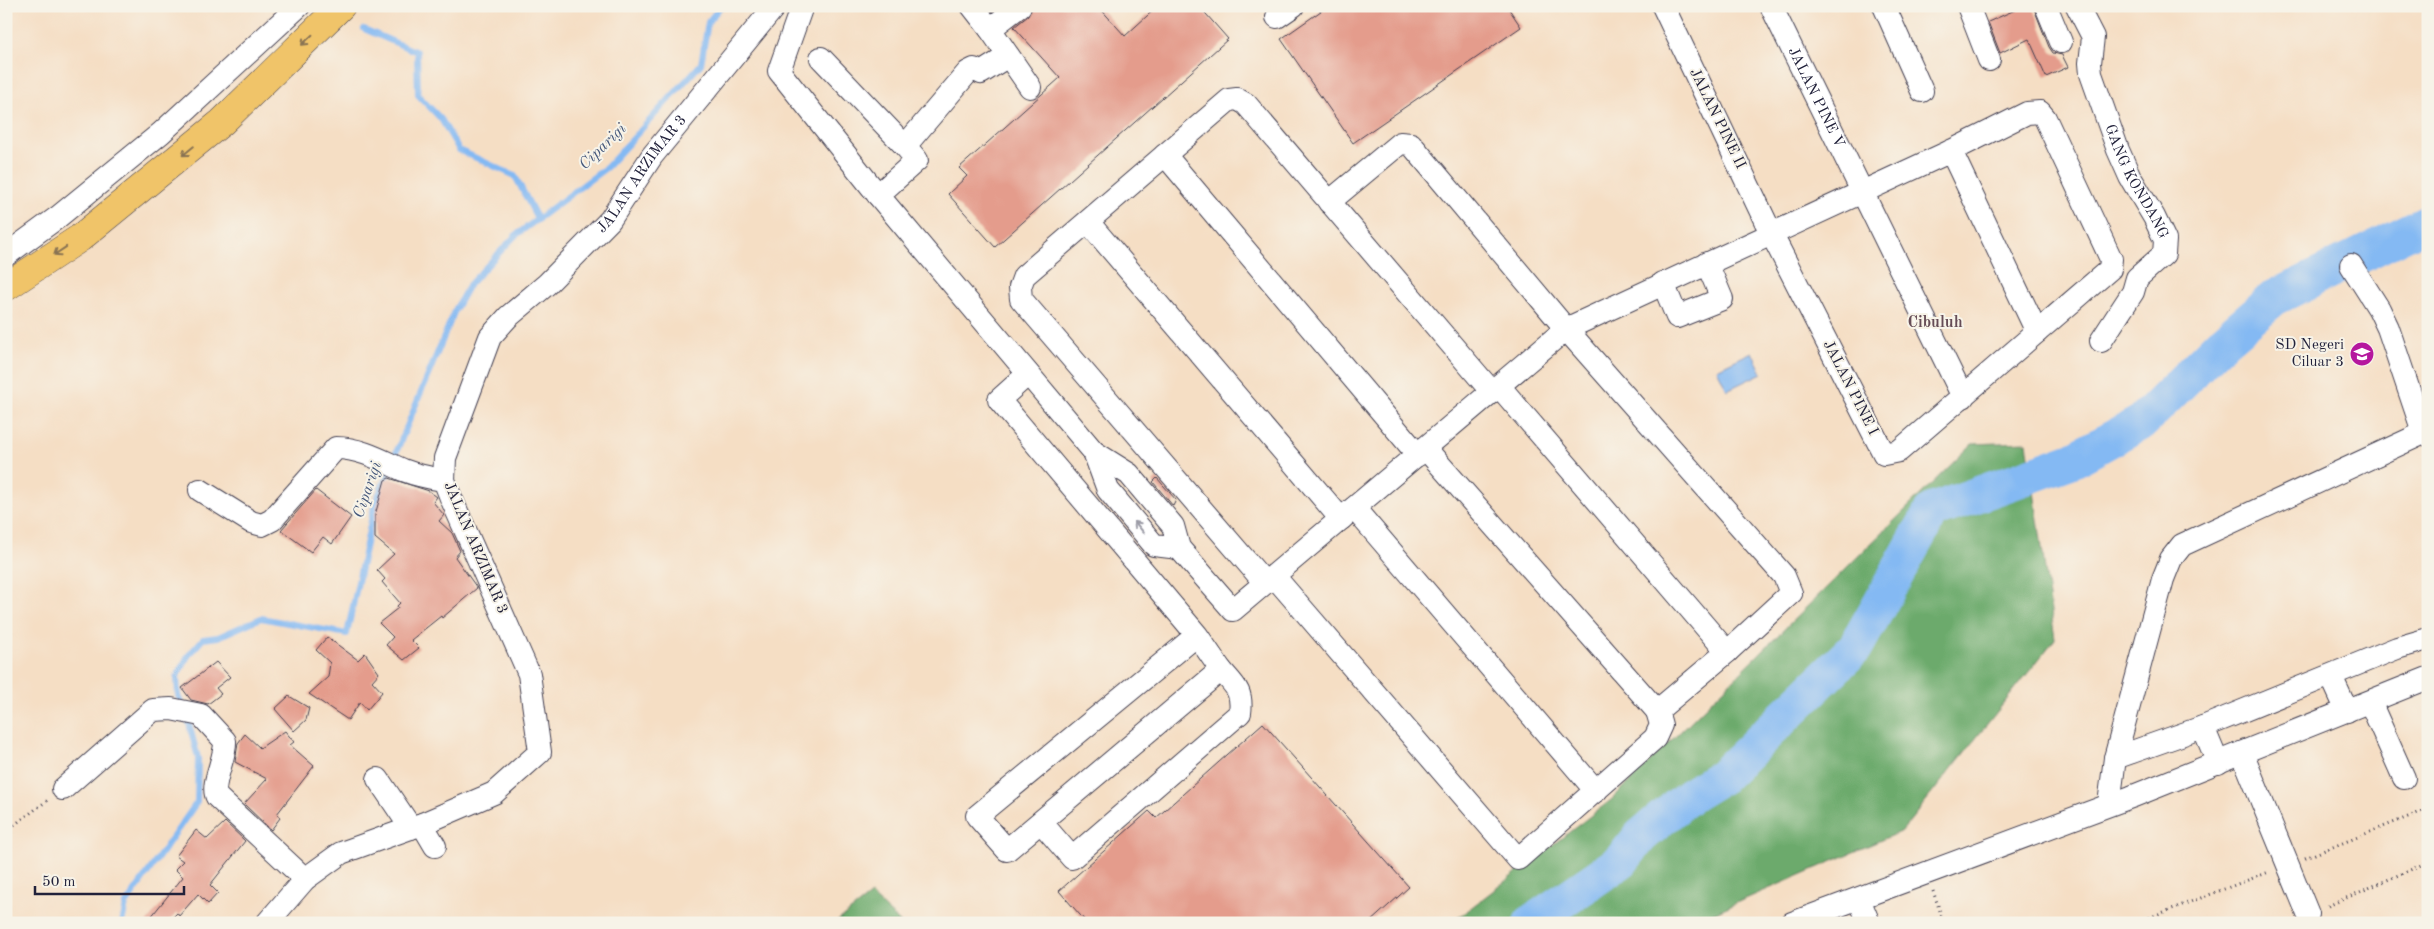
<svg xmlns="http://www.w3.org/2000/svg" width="2434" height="929" font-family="'Old Standard TT',serif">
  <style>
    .forest { fill: #6caa6c; stroke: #476654 }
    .water { fill: #84b9f3; stroke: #536e97 }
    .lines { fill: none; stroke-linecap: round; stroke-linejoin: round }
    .stream { stroke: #84b9f3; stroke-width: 6 }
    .river { stroke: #84b9f3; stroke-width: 36 }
    .building { fill: #e49c8c }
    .minor-casing { stroke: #423e50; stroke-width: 24 }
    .highway-casing { stroke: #423e50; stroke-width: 29 }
    .path { stroke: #423e50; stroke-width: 3; stroke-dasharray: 1 4; stroke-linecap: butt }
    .minor { stroke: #fff; stroke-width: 22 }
    .highway { stroke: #f0c469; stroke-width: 28 }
    .oneway { stroke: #897352 }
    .oneway2 { stroke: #9c9ca7 }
    .labels { text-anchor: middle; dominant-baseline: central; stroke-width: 4; stroke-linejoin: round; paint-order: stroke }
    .street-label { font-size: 15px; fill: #22223b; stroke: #f7f3e8 }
    .poi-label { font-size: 15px; fill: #22223b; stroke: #f7f3e8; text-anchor: end }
    .water-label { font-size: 16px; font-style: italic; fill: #44577b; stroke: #f7f3e8 }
    .neighbourhood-label { font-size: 16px; font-weight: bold; fill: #664d57; stroke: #f7f3e8 }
  </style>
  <rect width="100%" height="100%" fill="#f7f3e8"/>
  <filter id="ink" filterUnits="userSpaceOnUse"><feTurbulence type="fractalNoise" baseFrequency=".02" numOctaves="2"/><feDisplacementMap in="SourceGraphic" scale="10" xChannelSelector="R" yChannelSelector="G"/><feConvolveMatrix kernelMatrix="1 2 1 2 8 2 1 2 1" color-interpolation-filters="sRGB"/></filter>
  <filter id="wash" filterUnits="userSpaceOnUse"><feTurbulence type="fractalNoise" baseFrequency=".0096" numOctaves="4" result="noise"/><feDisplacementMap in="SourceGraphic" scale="20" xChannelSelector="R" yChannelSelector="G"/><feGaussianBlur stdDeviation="1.12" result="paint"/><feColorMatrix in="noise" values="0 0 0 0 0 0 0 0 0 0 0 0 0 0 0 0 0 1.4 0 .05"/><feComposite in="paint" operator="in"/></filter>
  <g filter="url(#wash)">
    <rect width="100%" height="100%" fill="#f5dec4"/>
    <!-- forest -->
    <path class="forest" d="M 2027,442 L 2055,639 L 1902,831 L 1690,923 L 1451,923 L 1611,800 L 1972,444 Z
      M 871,895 L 901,923 L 835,923 Z"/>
    <!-- water -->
    <path class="water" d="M 1752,352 L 1762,373 L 1727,390 L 1717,369 Z"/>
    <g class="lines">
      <!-- stream -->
      <path class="stream" d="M 364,29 L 417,52 L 418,95 L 441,119 L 459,150 L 515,176 L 538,220
        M 183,707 L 178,696 L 177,676 L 188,656 L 203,639 L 218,637 L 261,618 L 347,634 L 374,506 L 455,310 L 469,285 L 515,236 L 607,167 L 701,64 L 708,22 L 721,6
        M 122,923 L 126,904 L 197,802 L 198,758 L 187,716"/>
      <!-- river -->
      <path class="river" d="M 1531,923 L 1621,861 L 1641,836 L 1661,819 L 1690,796 L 1724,775 L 1855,648 L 1932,511 L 2073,460 L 2142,422 L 2219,345 L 2274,298 L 2428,222"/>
    </g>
    <g id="blocks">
      <!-- building -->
      <path class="building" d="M 1033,6 L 1098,6 L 1125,36 L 1158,6 L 1199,6 L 1228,39 L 995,247 L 948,194 L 967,176 L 959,168 L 1060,78 L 1014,27 L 1028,16 Z
        M 1328,6 L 1507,6 L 1521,27 L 1353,143 L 1281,39 Z
        M 2013,6 L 2033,6 L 2049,47 L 2053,53 L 2062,55 L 2068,67 L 2046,77 L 2029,39 L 2000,53 L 1988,22 L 2015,10 Z
        M 389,478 L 429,491 L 437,497 L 433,502 L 444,515 L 439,521 L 452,533 L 460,551 L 455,557 L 477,588 L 442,618 L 441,616 L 411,640 L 419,648 L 404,660 L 386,645 L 393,637 L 379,623 L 398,608 L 397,606 L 400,603 L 382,582 L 385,579 L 377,570 L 394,554 L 375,538 L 375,515 L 385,480 Z
        M 1157,478 L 1176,500 L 1173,506 L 1153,482 Z
        M 316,490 L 351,517 L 332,544 L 323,537 L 311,552 L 281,530 Z
        M 327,637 L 358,660 L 365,653 L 379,673 L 372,681 L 382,692 L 367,710 L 360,702 L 348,720 L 309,694 L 328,677 L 330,663 L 316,650 Z
        M 216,662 L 230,677 L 216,688 L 221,694 L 208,704 L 191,700 L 182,688 Z
        M 289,696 L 309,708 L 306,720 L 294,731 L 275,709 Z
        M 1263,723 L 1409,887 L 1369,923 L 1087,923 L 1059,891 L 1149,811 L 1156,818 Z
        M 285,731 L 294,742 L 290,745 L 314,766 L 277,814 L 280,818 L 271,830 L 244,804 L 267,779 L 235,762 L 238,743 L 245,734 L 260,748 Z
        M 225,822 L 245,841 L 210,885 L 218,893 L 208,904 L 198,894 L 179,916 L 177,913 L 167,923 L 146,923 L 183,877 L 175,869 L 183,861 L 176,856 L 196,830 L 207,839 Z"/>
    </g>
  </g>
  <g filter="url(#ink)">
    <use href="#blocks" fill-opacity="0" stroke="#423e50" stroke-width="1"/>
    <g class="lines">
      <defs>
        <g id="minor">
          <path d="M 802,6 L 779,71 L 878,195 L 1094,452 L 1129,474 L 1173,526 L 1179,548 L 1233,610 L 1566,329 L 1951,151 L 2027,113 L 2040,112 L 2045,118 L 2111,259 L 2110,269 L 1899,451 L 1884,454 L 1771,233 L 1663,6"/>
          <path d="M 972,6 L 990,29 L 1030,87"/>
          <path id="s1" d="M 1771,6 L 1963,397"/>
          <path d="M 1884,6 L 1922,91"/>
          <path d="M 1968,6 L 1989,60"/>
          <path d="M 2046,6 L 2061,42"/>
          <path id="s2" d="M 2077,6 L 2093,37 L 2090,63 L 2091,74 L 2118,150 L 2130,177 L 2154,217 L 2165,240 L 2164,254 L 2137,278 L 2133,292 L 2101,341"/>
          <path d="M 1277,17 L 1293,6"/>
          <path d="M 990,29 L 1020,6"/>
          <path d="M 821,58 L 905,146"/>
          <path d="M 1951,151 L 2037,332"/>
          <path d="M 1165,155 L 1418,455"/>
          <path d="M 878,195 L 917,160 L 905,146 L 968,72 L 974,69 L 981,73 L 1008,56"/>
          <path d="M 1088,222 L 1341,519"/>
          <path d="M 6,255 L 58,217 L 161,133 L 299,6"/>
          <path d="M 2351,265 L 2379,309 L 2388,328 L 2423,432"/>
          <path d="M 1663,283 L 1677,317 L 1722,299 L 1707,263"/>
          <path d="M 1028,374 L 999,400 L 1197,635 L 1221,670 L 1007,850 L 977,816 L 1197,635"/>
          <path d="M 1499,386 L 1727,652"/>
          <path d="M 1425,448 L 1657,711"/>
          <path d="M 1094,452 L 1108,490 L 1154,545 L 1179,548"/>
          <path d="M 200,490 L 251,522 L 262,525 L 272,520 L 336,448 C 360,448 381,460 403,470 C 416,475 430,478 444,480"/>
          <path d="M 1354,508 L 1596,791"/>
          <path d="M 1274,576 L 1518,859 L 1655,738 L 1661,725 L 1657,711 L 1727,652 L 1791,593 L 1784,576 L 1566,329 L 1411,144 L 1400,143 L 1329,202"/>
          <path d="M 1265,583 L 1021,299 L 1020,287 L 1024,276 L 1229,100 L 1237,99 L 1246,104 L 1492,392"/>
          <path d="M 2331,676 L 2347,711"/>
          <path d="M 2370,702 L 2404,778"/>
          <path d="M 2203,727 L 2218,763"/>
          <path d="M 2242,753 L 2308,914"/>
          <path d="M 2115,758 L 2203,727 L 2397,648 L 2428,639"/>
          <path d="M 378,779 L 411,828"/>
          <path d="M 63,789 L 153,710 L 171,709 L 201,715 L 225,741 C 226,758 210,785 217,797 L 305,879"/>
          <path d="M 2109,804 L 2115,758 L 2163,579 L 2171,559 L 2182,545 L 2428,431"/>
          <path d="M 1041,822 L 1072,858 L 1240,713 C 1243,691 1235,686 1221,670"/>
          <path d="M 422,824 L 435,846"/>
          <path d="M 1859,899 L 1869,923"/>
          <path id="s3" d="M 267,923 L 305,879 L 341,853 L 422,824 L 494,793 L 540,752 L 529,674 L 451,498 L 444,480 L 445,458 L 490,337 L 508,317 L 547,284 L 610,220 L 652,156 L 775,6"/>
          <path d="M 1792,923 L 2131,797 L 2428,678"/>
        </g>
        <path id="highway" d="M 6,287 L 80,238 L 222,122 L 341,6"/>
      </defs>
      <!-- minor casing -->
      <use href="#minor" class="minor-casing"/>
      <!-- highway casing -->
      <use href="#highway" class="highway-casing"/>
      <!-- path -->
      <path class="path" d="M 6,831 L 48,800
        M 2305,858 L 2428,809
        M 1933,891 L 1944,923
        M 2328,906 L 2428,862
        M 2135,923 L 2269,872"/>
      <!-- minor -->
      <use href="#minor" class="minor"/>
      <!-- highway -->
      <use href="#highway" class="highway"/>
    </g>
    <!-- one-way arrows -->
    <defs><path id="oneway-shaft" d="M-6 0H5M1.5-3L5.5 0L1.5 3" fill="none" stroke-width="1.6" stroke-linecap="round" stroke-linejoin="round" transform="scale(1.25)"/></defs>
    <g class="oneway">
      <use href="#oneway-shaft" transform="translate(307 40) rotate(136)"/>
      <use href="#oneway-shaft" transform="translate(188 151) rotate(141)"/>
      <use href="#oneway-shaft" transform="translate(60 251) rotate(146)"/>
    </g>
    <use class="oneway2" href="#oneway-shaft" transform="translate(1139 527) rotate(-130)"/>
  </g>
  <!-- icons -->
  <defs>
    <symbol id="school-disc" viewBox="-11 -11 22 22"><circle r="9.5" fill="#b5179e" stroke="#f7f3e8"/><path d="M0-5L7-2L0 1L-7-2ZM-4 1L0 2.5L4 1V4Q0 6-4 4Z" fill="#fff"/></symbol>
  </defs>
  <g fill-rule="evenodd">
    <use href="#school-disc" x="2348" y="340" width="28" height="28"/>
  </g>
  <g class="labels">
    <!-- street labels -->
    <g class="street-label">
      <text stroke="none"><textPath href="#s1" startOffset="102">JALAN PINE V</textPath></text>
      <text transform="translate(1717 119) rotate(64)">JALAN PINE II</text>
      <text stroke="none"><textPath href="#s3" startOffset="994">JALAN ARZIMAR 3</textPath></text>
      <text stroke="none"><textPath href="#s2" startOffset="189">GANG KONDANG</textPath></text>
      <text transform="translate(1850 388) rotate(63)">JALAN PINE I</text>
      <text transform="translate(475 548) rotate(67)">JALAN ARZIMAR 3</text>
    </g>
    <!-- poi labels -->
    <g class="poi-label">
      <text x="2344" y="345">SD Negeri<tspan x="2344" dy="17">Ciluar 3</tspan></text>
    </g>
    <!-- water labels -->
    <g class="water-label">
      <text transform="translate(603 147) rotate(-44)">Ciparigi</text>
      <text transform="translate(368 490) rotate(-71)">Ciparigi</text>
    </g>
    <!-- neighbourhood labels -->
    <g class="neighbourhood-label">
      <text x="1935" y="323">Cibuluh</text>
    </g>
  </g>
  <!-- margin -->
  <rect width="2434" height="929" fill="none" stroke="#f7f3e8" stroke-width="25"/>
  <!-- scale -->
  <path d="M35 886v8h149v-8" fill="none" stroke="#22223b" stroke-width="2.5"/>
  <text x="42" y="886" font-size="15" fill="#22223b" stroke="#f7f3e8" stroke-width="4" paint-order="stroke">50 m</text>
</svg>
